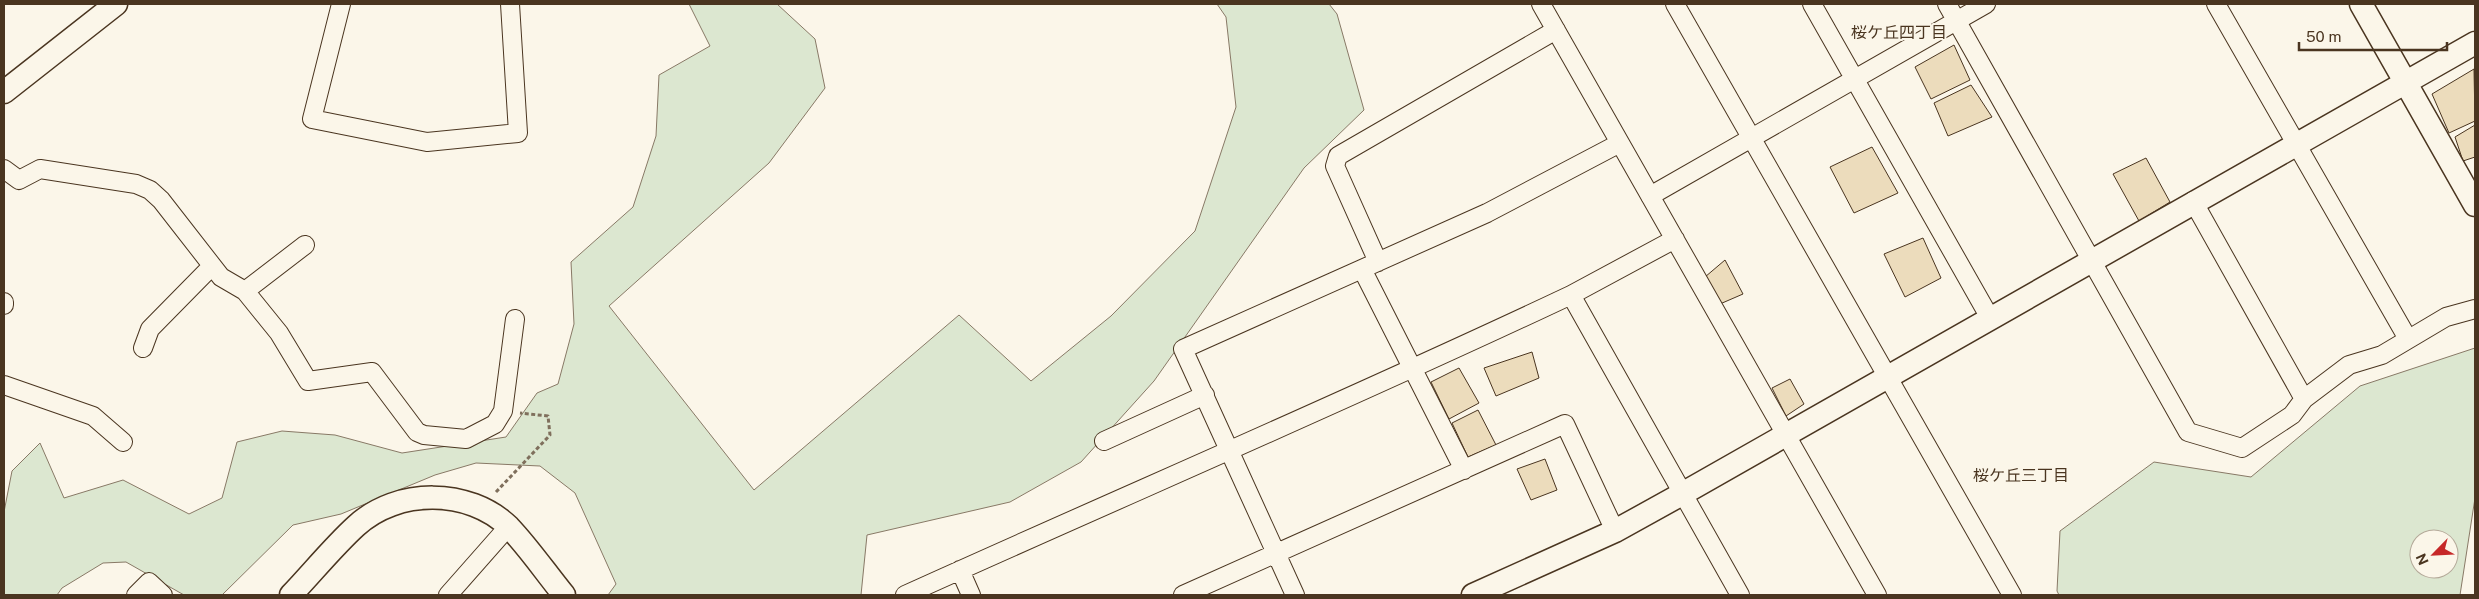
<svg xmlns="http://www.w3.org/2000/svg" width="2479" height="599" font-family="'Public Sans','Noto Sans JP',sans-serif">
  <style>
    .green { fill: #dce7d0; stroke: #887966; fill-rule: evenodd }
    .building { fill: #ecdcbc; stroke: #4a3520 }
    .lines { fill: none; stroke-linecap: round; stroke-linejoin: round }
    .minor-casing { stroke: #4a3520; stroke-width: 20 }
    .tertiary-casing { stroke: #4a3520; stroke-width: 25 }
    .path { stroke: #7f6f5c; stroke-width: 3; stroke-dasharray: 4 2.5; stroke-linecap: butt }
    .minor { stroke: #fbf6e9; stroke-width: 18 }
    .tertiary { stroke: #fbf6e9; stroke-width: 22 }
    .labels { text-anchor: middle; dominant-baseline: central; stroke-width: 4; stroke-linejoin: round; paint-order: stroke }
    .neighbourhood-label { font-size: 16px; fill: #4a3520; stroke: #fbf6e9 }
  </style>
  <rect width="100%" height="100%" fill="#fbf6e9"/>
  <!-- green -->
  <path class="green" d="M 689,4 L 777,4 L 815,39 L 825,88 L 769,163 L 609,306 L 754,490 L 959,315 L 1031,381 L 1111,316 L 1195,231 L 1236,107 L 1226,17 L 1217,4 L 1329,4 L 1337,14 L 1364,110 L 1304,168 L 1154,381 L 1081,462 L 1010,502 L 867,535 L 861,595 L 608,595 L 616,584 L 575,493 L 540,466 L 476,463 L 435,475 L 341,514 L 293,525 L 222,595 L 184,595 L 126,562 L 103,563 L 62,588 L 57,595 L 4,595 L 4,512 L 12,471 L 40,443 L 64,498 L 123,480 L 189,514 L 222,498 L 237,442 L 282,431 L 335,435 L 402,453 L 506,437 L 537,393 L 558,384 L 574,324 L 571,262 L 633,207 L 656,136 L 659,75 L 710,46 Z
    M 2475,348 L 2475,498 L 2460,595 L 2059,595 L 2057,591 L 2060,531 L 2154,462 L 2251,477 L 2360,386 ZM 2419,539 L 2449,539 L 2449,569 L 2419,569 Z"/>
  <!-- building -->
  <path class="building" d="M 1954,45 L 1970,80 L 1931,99 L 1915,67 Z
    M 2474,69 L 2475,121 L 2449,133 L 2432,94 Z
    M 1971,85 L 1992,117 L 1948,136 L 1934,103 Z
    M 2475,125 L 2475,157 L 2463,161 L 2455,137 Z
    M 1872,147 L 1898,193 L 1854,213 L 1830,167 Z
    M 2146,158 L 2170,202 L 2139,221 L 2113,174 Z
    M 1923,238 L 1941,278 L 1905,297 L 1884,254 Z
    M 1725,260 L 1743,294 L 1713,307 L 1705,277 Z
    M 1532,352 L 1539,378 L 1496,396 L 1484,368 Z
    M 1459,368 L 1479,403 L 1449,419 L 1431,382 Z
    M 1790,379 L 1804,404 L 1786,416 L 1772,388 Z
    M 1478,410 L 1496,445 L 1468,457 L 1452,423 Z
    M 1545,459 L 1557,490 L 1531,500 L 1517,469 Z"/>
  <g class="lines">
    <defs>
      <path id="minor" d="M 341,4 L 312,119 L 427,142 L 518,133 L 510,4
        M 1541,4 L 1877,595
        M 1675,4 L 2012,595
        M 1812,4 L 1990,318
        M 1947,4 L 2188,432 L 2242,448 L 2292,415 L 2304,399 L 2349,365 L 2382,355 L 2446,317 L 2475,309
        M 2216,4 L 2408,339
        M 4,169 L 19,180 L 40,169 L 136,184 L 150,190 L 161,200 L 221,277 L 245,291 L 279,333 L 308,381 L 372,372 L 417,432 L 424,435 L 466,439 L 495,424 L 503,411 L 515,319
        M 1650,196 L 1986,4
        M 2193,201 L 2304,399
        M 1378,262 L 1335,166 L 1338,156 L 1556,30
        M 1362,269 L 1464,470
        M 245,291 L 305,245
        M 1571,295 L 1675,239
        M 4,302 L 4,305
        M 143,348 L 150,329 L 212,266
        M 4,385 L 93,416 L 123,442
        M 1104,441 L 1205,395
        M 960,570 L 971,595
        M 136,595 L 149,582 L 163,595
        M 448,595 L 508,527
        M 905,595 C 1126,495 1351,399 1571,295 L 1740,595
        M 1183,595 L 1565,424 L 1615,531
        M 1295,595 L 1183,349 L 1487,213 L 1620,143"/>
      <path id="tertiary" d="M 2361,4 L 2475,205
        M 4,92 L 116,4
        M 291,595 C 313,572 333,547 356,526 C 397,488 469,488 509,527 C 529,548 546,573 564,595
        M 1473,595 L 1615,531 L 1682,494 L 2475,43"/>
    </defs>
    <!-- minor casing -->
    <use href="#minor" class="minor-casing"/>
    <!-- tertiary casing -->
    <use href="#tertiary" class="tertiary-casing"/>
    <!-- path -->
    <path class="path" d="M 496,492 L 550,435 L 548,416 L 520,413"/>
    <!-- minor -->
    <use href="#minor" class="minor"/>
    <!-- tertiary -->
    <use href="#tertiary" class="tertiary"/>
  </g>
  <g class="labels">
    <!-- neighbourhood labels -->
    <g class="neighbourhood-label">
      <text x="1899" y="32">桜ケ丘四丁目</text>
      <text x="2021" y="475">桜ケ丘三丁目</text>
    </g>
  </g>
  <!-- border -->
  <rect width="2479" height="599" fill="none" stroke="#4a3520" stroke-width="10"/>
  <!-- north arrow -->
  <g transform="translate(2434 554) rotate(246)"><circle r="24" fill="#fbf6e9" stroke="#b4a999"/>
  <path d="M0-4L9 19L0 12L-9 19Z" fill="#c62828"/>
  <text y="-8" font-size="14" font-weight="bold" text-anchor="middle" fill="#4a3520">N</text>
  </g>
  <!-- scale -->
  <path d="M2299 42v8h148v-8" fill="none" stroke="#4a3520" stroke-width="2.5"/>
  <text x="2306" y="42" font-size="15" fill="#4a3520" stroke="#fbf6e9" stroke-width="4" paint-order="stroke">50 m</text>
</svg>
